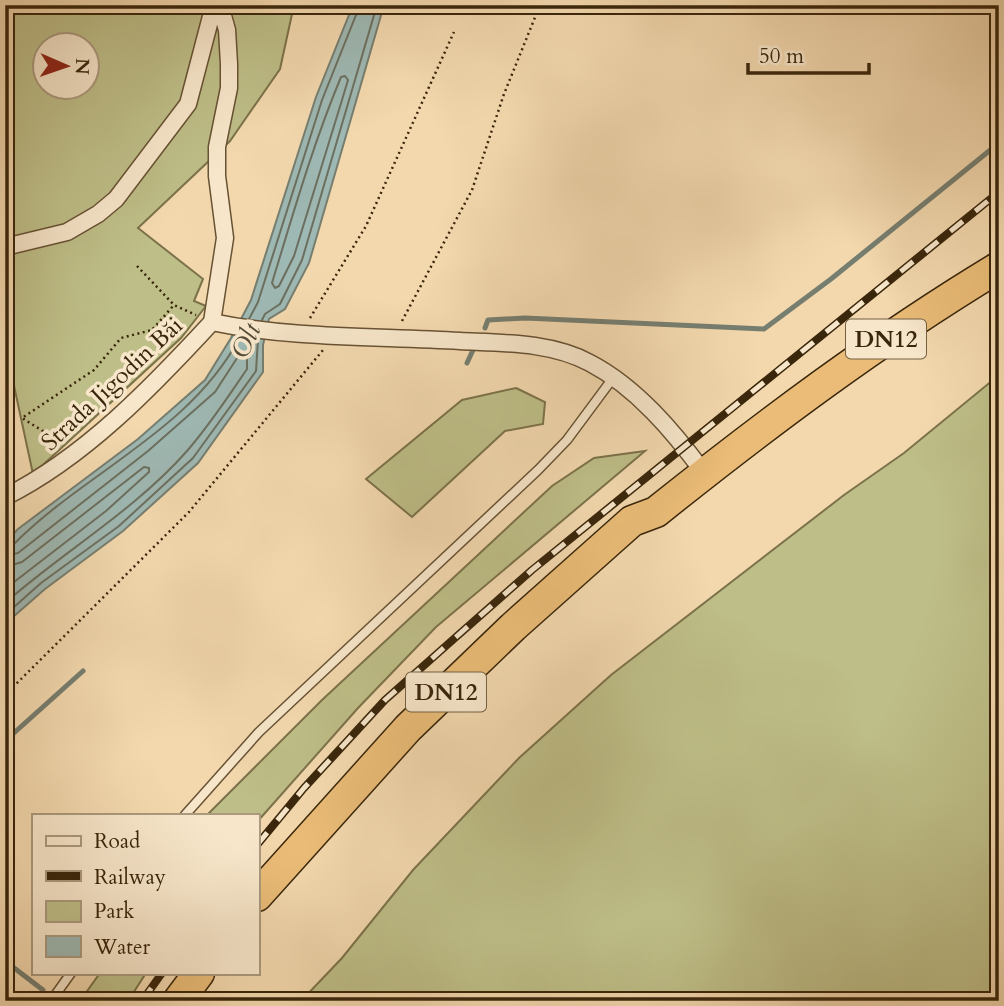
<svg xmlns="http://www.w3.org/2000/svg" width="1004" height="1006" font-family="Cardo,serif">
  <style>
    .green { fill: #bebe88; stroke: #7c724a; stroke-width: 2; fill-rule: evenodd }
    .water { fill: #9eb8b3; stroke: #767e70; stroke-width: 2 }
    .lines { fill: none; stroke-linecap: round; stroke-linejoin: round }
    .shore { stroke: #6c6f5f; stroke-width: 2 }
    .stream { stroke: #767e70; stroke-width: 5 }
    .lane-casing { stroke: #685234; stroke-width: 11 }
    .street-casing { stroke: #685234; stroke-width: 19 }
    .highway-casing { stroke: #3a260b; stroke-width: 33 }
    .path { stroke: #3a260b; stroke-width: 2.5; stroke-dasharray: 2 3.5; stroke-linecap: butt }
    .lane { stroke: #f7e6ca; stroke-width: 8 }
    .street { stroke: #f7e6ca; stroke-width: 16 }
    .highway { stroke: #eabc77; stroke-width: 30 }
    .rail-casing { stroke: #3a260b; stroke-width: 8 }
    .rail { stroke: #f7e6ca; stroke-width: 5; stroke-dasharray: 16; stroke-linecap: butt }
    .labels { text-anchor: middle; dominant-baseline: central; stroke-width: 7; stroke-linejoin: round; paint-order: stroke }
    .shield { fill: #f7e6ca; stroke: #736044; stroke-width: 2 }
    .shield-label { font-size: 23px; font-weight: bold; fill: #3a260b }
    .street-label { font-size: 24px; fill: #3a260b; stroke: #f7e6ca }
    .water-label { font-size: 26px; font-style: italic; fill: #534a35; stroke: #f7e6ca }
  </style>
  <rect width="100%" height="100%" fill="#f3d8ae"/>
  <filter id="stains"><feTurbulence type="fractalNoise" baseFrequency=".00286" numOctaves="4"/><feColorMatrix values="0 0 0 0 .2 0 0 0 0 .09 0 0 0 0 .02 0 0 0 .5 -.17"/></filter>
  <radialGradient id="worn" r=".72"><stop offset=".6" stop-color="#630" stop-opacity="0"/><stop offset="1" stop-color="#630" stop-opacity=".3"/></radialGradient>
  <!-- green -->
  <path class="green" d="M 5,5 L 294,5 L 280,69 L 230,141 L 138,228 L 203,279 L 194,301 L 206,306 L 181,338 L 33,474 L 5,344 ZM 46,46 L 88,46 L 88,88 L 46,88 Z
    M 999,375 L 999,1001 L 301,1001 L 342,958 L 413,870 L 519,758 L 611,675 L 844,495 L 904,453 Z
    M 516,388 L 545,402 L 543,424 L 505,431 L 412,517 L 366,479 L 462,400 Z
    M 645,451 L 436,627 L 358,708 L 257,822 L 257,815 L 207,815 L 322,700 L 552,486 L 594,458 Z
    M 100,973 L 146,973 L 128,1001 L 80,1001 Z"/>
  <!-- water -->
  <path class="water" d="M 353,5 L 384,5 L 309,263 L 285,309 L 269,319 L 263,345 L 263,372 L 198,463 L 123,531 L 45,589 L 5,624 L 5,543 L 18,529 L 138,439 L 205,380 L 231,338 L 251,300 L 316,97 Z"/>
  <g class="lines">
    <!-- shore -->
    <path class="shore" d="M 345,76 L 348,80 L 342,100 L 294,256 L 279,286 L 275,288 L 272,283 C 293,214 313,144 341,77 Z
      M 249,319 L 258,302 L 322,100 L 360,5
      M 262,320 L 265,314 L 280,304 L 302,260 L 377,5
      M 5,547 L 12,546 C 84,472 190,432 240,337
      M 5,556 L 18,553 L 148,451 L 215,392 L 241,352 L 247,352 L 247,369 C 228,397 209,426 187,451 C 134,511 64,551 5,603
      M 5,567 L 22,562 L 144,467 L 149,468 L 149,472 L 106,511 L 5,589
      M 5,615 L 41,583 L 119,526 L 193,458 L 256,371 L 258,339"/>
    <!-- stream -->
    <path class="stream" d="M 485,328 L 488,320 L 525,318 L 764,329 L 831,279 L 999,143
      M 467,363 L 473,350
      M 5,741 L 83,671
      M 5,961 L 43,990"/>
    <defs>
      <path id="lane" d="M 185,815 L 259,732 L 538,470 L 567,440 L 613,378
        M 51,1001 L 71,973"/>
      <path id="street" d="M 5,247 L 67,232 L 98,214 L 116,199 L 188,104 L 214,5
        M 212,322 L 225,238 L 217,176 L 217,147 L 229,88 L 229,64 L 227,30 L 220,5
        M 5,497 C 85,457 152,387 212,322 C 293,339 378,336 460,341 C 503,343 551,342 590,363 C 636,387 674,432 704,473"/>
      <path id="highway" d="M 257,896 L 408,728 L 513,627 L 632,521 L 656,512 C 766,424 878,340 999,267
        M 178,1001 L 199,973"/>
    </defs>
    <!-- lane casing -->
    <use href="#lane" class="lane-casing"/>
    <!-- street casing -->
    <use href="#street" class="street-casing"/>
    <!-- highway casing -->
    <use href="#highway" class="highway-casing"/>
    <!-- path -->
    <path class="path" d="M 137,266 L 174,305 L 196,315
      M 310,318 L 366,226 L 454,32
      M 402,321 L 472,190 L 504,94 L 540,5
      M 62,443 L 22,418 L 94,370 L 121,338 L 152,330 L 174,305
      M 5,695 L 189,512 L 323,350"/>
    <!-- lane -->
    <use href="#lane" class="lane"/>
    <!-- street -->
    <use href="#street" class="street"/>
    <!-- highway -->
    <use href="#highway" class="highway"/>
    <defs>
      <path id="rail" d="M 257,845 L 304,788 L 385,700 L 456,637 L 532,570 L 999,192
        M 142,1001 L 162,973"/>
    </defs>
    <!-- rail casing -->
    <use href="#rail" class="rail-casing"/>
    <!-- rail -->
    <use href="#rail" class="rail"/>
  </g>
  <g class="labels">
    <!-- shield labels -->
    <g class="shield">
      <rect x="846" y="319.5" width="80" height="39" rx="5"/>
      <rect x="406" y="672.5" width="80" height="39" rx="5"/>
    </g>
    <g class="shield-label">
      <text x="886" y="339">DN12</text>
      <text x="446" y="692">DN12</text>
    </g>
    <!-- street labels -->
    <g class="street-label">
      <text transform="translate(112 384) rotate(-43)">Strada Jigodin Băi</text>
    </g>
    <!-- water labels -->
    <g class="water-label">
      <text transform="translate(246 341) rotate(-65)">Olt</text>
    </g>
  </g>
  <!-- margin -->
  <rect width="1004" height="1006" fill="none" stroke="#f3d8ae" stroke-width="28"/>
  <rect x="7" y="7" width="990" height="992" fill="none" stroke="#3a260b" stroke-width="3.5"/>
  <rect x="14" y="14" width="976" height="978" fill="none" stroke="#3a260b" stroke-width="2"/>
  <!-- legend -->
  <rect x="32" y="814" width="228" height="161" fill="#f7e6ca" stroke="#ab997e" stroke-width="2"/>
  <rect x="46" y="836" width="35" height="10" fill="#f7e6ca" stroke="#ab997e" stroke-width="2"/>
  <text x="94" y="848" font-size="21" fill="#3a260b">Road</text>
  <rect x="46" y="871" width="35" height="10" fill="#3a260b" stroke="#ab997e" stroke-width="2"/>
  <text x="94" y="884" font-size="21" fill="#3a260b">Railway</text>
  <rect x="46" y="901" width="35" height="21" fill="#bebe88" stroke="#ab997e" stroke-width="2"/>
  <text x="94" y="918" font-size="21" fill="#3a260b">Park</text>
  <rect x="46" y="936" width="35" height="21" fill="#9eb8b3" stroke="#ab997e" stroke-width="2"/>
  <text x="94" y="954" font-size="21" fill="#3a260b">Water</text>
  <!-- north arrow -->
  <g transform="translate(66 66) rotate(92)"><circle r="33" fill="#f7e6ca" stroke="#ab997e" stroke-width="2"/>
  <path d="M0-5L12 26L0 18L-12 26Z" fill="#8f2418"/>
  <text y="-10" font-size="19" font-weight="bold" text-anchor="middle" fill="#3a260b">N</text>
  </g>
  <!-- scale -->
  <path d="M748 63v10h121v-10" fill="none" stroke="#3a260b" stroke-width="3.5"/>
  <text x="759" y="63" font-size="21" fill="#3a260b" stroke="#f7e6ca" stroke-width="5" paint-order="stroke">50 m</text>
  <rect width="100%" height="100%" filter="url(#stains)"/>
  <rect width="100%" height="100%" fill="url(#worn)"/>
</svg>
